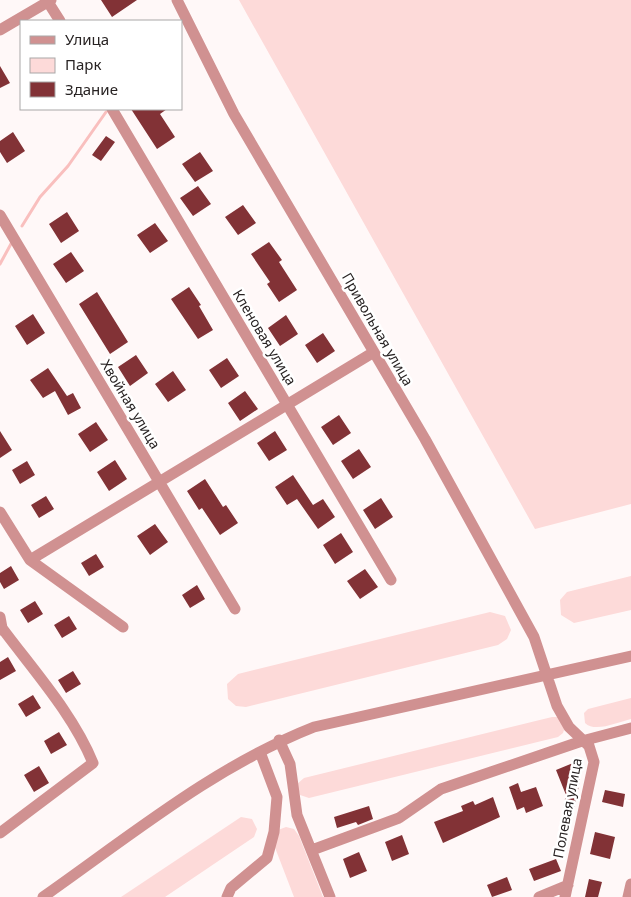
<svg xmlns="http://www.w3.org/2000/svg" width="631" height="897" font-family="'Noto Sans',sans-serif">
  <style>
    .green { fill: #fddad9 }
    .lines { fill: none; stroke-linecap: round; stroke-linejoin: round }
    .stream { stroke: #f9bfbe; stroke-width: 3 }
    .building { fill: #823236 }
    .minor { stroke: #d09191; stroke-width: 11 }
    .labels { text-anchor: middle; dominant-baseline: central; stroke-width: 5; stroke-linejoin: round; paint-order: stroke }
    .street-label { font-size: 14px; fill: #282323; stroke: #fff }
  </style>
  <rect width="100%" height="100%" fill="#fff8f8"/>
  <!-- green -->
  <path class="green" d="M 239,0 L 631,0 L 631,504 L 535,529 Z
    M 631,576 L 631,610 L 574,623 L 561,615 L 560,600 L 567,592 Z
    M 490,612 L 505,616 L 511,630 L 507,639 L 498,645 L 246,707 L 236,706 L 228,699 L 227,684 L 238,674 Z
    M 631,698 L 631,719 C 618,722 595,733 585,723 L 584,713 L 588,709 Z
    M 552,717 L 558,717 L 565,727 L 563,733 L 558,737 L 309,798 L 300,795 L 297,784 L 304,778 Z
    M 241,817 L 252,819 L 257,829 L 254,837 L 165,897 L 121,897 Z
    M 286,827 L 294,829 L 299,836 L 323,897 L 294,897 L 274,845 L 278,830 Z"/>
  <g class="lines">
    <!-- stream -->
    <path class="stream" d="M 22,226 L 40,197 L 68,166 L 106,112
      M 0,264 L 12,242"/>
  </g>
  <!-- building -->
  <path class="building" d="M 101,0 L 137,0 L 112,17 Z
    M 0,66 L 10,83 L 0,88 Z
    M 131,109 L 167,109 L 160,114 L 175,137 L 157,149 Z
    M 13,132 L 25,151 L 7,163 L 0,152 L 0,141 Z
    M 106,136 L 115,142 L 101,161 L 92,155 Z
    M 200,152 L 213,171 L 195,182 L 182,164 Z
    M 198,186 L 211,204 L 193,216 L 180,198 Z
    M 243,205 L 256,223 L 238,235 L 225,217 Z
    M 67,212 L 79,231 L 61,243 L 49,224 Z
    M 155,223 L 168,241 L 150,253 L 137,235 Z
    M 269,242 L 282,260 L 279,262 L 297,290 L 279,302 L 267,284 L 270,282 L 251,254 Z
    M 71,252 L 84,271 L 66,283 L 53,264 Z
    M 189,287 L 201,305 L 199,306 L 213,330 L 198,339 L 171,299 Z
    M 97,292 L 128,342 L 110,354 L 79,304 Z
    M 33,314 L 45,333 L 27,345 L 15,326 Z
    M 286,315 L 298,334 L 280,346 L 268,328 Z
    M 323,333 L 335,351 L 317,363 L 305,345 Z
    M 136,355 L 148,373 L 130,386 L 118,367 Z
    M 227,358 L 239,376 L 221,388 L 209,370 Z
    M 48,368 L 67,396 L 73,393 L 81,408 L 68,415 L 55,391 L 43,398 L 30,380 Z
    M 173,371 L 186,390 L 168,402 L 155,384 Z
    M 245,391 L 258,409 L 240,421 L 228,403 Z
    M 339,415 L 351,433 L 333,445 L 321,427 Z
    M 96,422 L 108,440 L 90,452 L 78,434 Z
    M 0,431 L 12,450 L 0,458 Z
    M 275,431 L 287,450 L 269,461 L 257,443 Z
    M 359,449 L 371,467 L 353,479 L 341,461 Z
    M 115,460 L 127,479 L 109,491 L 97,472 Z
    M 27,461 L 35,475 L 20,484 L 12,470 Z
    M 293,475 L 313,505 L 323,499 L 335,517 L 318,529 L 297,499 L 287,505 L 275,487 Z
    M 205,479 L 223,507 L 226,505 L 238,523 L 220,535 L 202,508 L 199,510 L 187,491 Z
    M 46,496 L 54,509 L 39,518 L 31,505 Z
    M 381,498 L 393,517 L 375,529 L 363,510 Z
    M 155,524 L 168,542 L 150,555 L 137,536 Z
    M 341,533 L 353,552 L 335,564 L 323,545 Z
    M 96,554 L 104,567 L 89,576 L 81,563 Z
    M 11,566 L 19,580 L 4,589 L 0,582 L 0,573 Z
    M 365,569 L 378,587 L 360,599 L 347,581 Z
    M 197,585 L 205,599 L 190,608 L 182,595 Z
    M 35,601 L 43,614 L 28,623 L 20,610 Z
    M 69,616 L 77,629 L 62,638 L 54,625 Z
    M 8,657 L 16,671 L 0,680 L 0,662 Z
    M 73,671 L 81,684 L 66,693 L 58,680 Z
    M 33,695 L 41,708 L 26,717 L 18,704 Z
    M 59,732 L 67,745 L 51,754 L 44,741 Z
    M 573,763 L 580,780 L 574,810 L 563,807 L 566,795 L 556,770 Z
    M 39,766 L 49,783 L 34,792 L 24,775 Z
    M 518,783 L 521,792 L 536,787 L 543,806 L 526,813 L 524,807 L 517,810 L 509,787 Z
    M 605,790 L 625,794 L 623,807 L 602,802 Z
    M 493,797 L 500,817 L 443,843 L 434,822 L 463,811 L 461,806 L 473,801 L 475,805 Z
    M 369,806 L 373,819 L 358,825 L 356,822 L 337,828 L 334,817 Z
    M 595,832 L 615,837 L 610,859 L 590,854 Z
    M 402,835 L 409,854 L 392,861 L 385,842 Z
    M 359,852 L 367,871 L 350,878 L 343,859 Z
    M 556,859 L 561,871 L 534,881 L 529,869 Z
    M 507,877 L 512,890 L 492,897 L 487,885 Z
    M 589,879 L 602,882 L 598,897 L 585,897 Z"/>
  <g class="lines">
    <!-- minor -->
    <path class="minor" d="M 177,0 L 234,114 L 425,439 L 534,637 L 557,706 L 569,727 L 589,746 L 594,762 L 565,897
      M 48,2 L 60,21
      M 0,30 L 51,0
      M 112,109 L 391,580
      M 0,215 L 235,609
      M 0,512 L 30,560 L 123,627
      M 30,560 L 374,352
      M 0,617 L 2,628 L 0,630
      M 279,740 L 290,764 L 297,815 L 330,897
      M 0,833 L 93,763 C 73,714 34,671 2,628
      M 312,850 L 399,818 L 441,789 L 582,741 L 631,728
      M 43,897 C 130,836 215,766 314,727 L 631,656
      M 227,897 L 231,888 L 267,858 L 274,832 L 277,797 L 260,752
      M 539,897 L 568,885
      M 628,897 L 631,884"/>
  </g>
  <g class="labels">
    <!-- street labels -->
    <g class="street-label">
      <text transform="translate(378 329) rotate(60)">Привольная улица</text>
      <text transform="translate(265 337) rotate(59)">Кленовая улица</text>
      <text transform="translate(131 404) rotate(59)">Хвойная улица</text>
      <text transform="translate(567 808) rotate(-79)">Полевая улица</text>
    </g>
  </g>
  <!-- legend -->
  <rect x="20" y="20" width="162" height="90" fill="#ffffff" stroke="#a9a7a7"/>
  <rect x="30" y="36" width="25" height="8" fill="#d09191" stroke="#a9a7a7"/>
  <text x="65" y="45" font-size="15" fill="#282323">Улица</text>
  <rect x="30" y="58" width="25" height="15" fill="#fddad9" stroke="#a9a7a7"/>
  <text x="65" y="70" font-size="15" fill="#282323">Парк</text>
  <rect x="30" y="82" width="25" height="15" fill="#823236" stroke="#a9a7a7"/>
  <text x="65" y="95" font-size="15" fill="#282323">Здание</text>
</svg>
